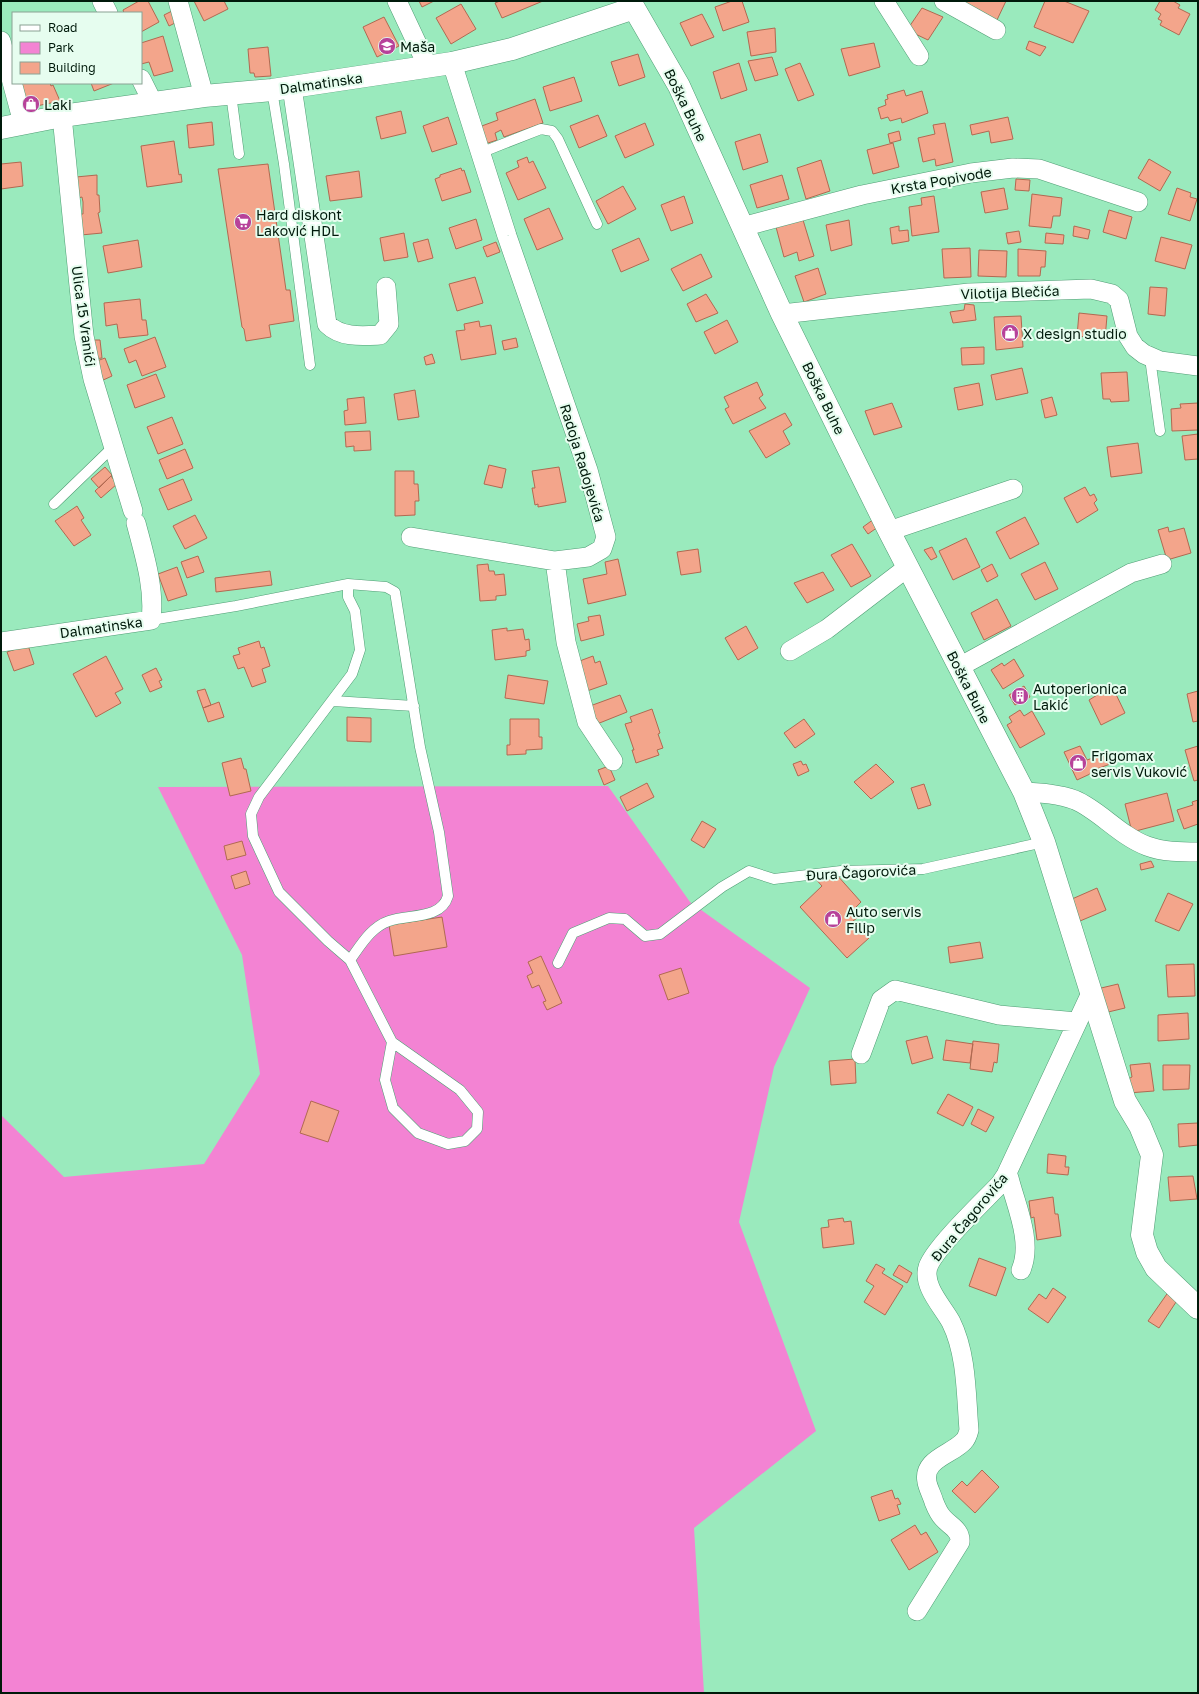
<svg xmlns="http://www.w3.org/2000/svg" width="1199" height="1694" font-family="'Golos Text',sans-serif">
  <style>
    .green { fill: #f383d3 }
    .building { fill: #f3a58b; stroke: #b16951 }
    .lines { fill: none; stroke-linecap: round; stroke-linejoin: round }
    .lane-casing { stroke: #4f9d74; stroke-width: 11 }
    .street-casing { stroke: #4f9d74; stroke-width: 20 }
    .secondary-casing { stroke: #4f9d74; stroke-width: 23 }
    .lane { stroke: #fff; stroke-width: 10 }
    .street { stroke: #fff; stroke-width: 19 }
    .secondary { stroke: #fff; stroke-width: 22 }
    .labels { text-anchor: middle; dominant-baseline: central; stroke-width: 4; stroke-linejoin: round; paint-order: stroke }
    .poi-label { font-size: 14px; fill: #001a0b; stroke: #e6fdef; text-anchor: start }
    .street-label { font-size: 14px; fill: #001a0b; stroke: #e6fdef }
  </style>
  <rect width="100%" height="100%" fill="#9aeabd"/>
  <!-- green -->
  <path class="green" d="M 608,786 L 690,902 L 810,988 L 774,1067 L 739,1222 L 816,1431 L 694,1528 L 704,1693 L 1,1693 L 1,1115 L 64,1177 L 204,1164 L 260,1074 L 242,955 L 158,787 Z"/>
  <!-- building -->
  <path class="building" d="M 139,1 L 148,1 L 159,22 L 141,32 L 141,13 L 124,13 L 123,10 Z
    M 194,1 L 224,1 L 228,9 L 204,21 Z
    M 419,1 L 434,1 L 422,7 Z
    M 500,1 L 543,1 L 502,18 L 495,3 Z
    M 732,1 L 742,1 L 749,22 L 723,31 L 715,7 Z
    M 966,1 L 1006,1 L 996,22 L 963,10 Z
    M 1045,1 L 1064,1 L 1089,11 L 1073,43 L 1034,27 Z
    M 1160,1 L 1173,1 L 1180,5 L 1178,8 L 1190,14 L 1179,35 L 1160,25 L 1162,21 L 1158,19 L 1161,14 L 1155,10 Z
    M 461,4 L 476,29 L 451,44 L 436,18 Z
    M 922,8 L 943,17 L 928,40 L 907,30 Z
    M 172,11 L 177,22 L 169,26 L 164,15 Z
    M 702,14 L 714,37 L 691,46 L 680,23 Z
    M 384,17 L 399,46 L 377,57 L 363,27 Z
    M 775,28 L 776,52 L 751,56 L 747,32 Z
    M 163,36 L 173,71 L 154,76 L 149,62 L 141,64 L 141,43 Z
    M 1029,41 L 1046,47 L 1040,56 L 1026,49 Z
    M 874,43 L 880,67 L 849,76 L 841,49 Z
    M 268,47 L 271,76 L 255,77 L 254,73 L 250,73 L 248,49 Z
    M 638,54 L 645,77 L 619,86 L 611,62 Z
    M 772,57 L 778,75 L 755,81 L 748,61 Z
    M 739,63 L 747,90 L 721,99 L 713,72 Z
    M 800,63 L 814,95 L 798,101 L 785,69 Z
    M 574,77 L 582,101 L 550,111 L 543,87 Z
    M 17,83 L 50,83 L 51,86 L 53,85 L 60,101 L 27,108 Z
    M 91,83 L 114,83 L 94,91 Z
    M 904,90 L 906,96 L 922,91 L 928,113 L 902,123 L 901,118 L 890,121 L 888,117 L 881,119 L 878,108 L 886,105 L 885,100 L 888,99 L 887,95 Z
    M 535,99 L 543,123 L 504,137 L 501,130 L 495,133 L 497,140 L 485,144 L 479,127 L 498,120 L 496,113 Z
    M 401,111 L 406,133 L 381,139 L 376,117 Z
    M 598,115 L 607,136 L 579,148 L 570,126 Z
    M 448,117 L 457,144 L 432,152 L 423,126 Z
    M 1008,117 L 1013,139 L 991,143 L 989,131 L 972,135 L 970,125 Z
    M 212,122 L 214,145 L 189,148 L 187,125 Z
    M 645,123 L 654,145 L 625,158 L 615,136 Z
    M 945,123 L 953,162 L 936,166 L 935,159 L 923,162 L 918,138 L 935,134 L 933,125 Z
    M 899,131 L 901,140 L 890,143 L 888,134 Z
    M 760,134 L 768,162 L 743,170 L 735,142 Z
    M 174,141 L 179,175 L 181,174 L 182,182 L 147,187 L 141,146 Z
    M 893,143 L 899,167 L 873,174 L 867,150 Z
    M 527,157 L 529,163 L 533,161 L 546,188 L 518,200 L 506,173 L 519,167 L 517,161 Z
    M 1149,159 L 1171,172 L 1160,191 L 1138,178 Z
    M 821,160 L 830,191 L 806,199 L 797,168 Z
    M 21,162 L 23,186 L 1,189 L 1,164 Z
    M 268,164 L 286,290 L 290,290 L 294,321 L 269,325 L 271,337 L 246,341 L 244,329 L 242,327 L 218,169 Z
    M 461,168 L 462,171 L 464,170 L 471,192 L 442,201 L 435,179 L 440,177 L 440,175 Z
    M 359,171 L 362,197 L 330,201 L 326,176 Z
    M 97,175 L 97,195 L 99,195 L 100,212 L 98,213 L 102,233 L 81,235 L 80,214 L 83,214 L 83,202 L 82,197 L 78,198 L 76,177 Z
    M 782,175 L 789,199 L 757,208 L 750,185 Z
    M 1016,179 L 1030,180 L 1029,191 L 1015,190 Z
    M 623,186 L 636,209 L 608,224 L 596,201 Z
    M 1004,188 L 1008,209 L 985,213 L 981,192 Z
    M 1177,188 L 1191,193 L 1190,197 L 1197,199 L 1190,221 L 1168,214 Z
    M 1032,194 L 1062,198 L 1060,216 L 1053,216 L 1051,228 L 1029,226 Z
    M 684,196 L 693,223 L 671,231 L 661,205 Z
    M 934,196 L 939,232 L 912,236 L 909,207 L 922,205 L 921,198 Z
    M 549,208 L 563,239 L 537,250 L 524,219 Z
    M 1109,210 L 1132,217 L 1126,239 L 1103,232 Z
    M 476,219 L 482,240 L 456,249 L 449,228 Z
    M 803,220 L 814,256 L 799,261 L 797,252 L 784,257 L 776,227 Z
    M 849,220 L 852,245 L 831,251 L 826,225 Z
    M 899,226 L 899,231 L 908,230 L 909,241 L 892,244 L 890,228 Z
    M 1074,226 L 1090,230 L 1088,239 L 1073,236 Z
    M 1019,231 L 1021,242 L 1008,244 L 1006,233 Z
    M 404,233 L 408,257 L 384,261 L 380,238 Z
    M 1046,233 L 1064,235 L 1063,244 L 1045,243 Z
    M 1161,237 L 1192,245 L 1185,269 L 1155,261 Z
    M 639,238 L 649,260 L 621,272 L 612,250 Z
    M 428,239 L 433,258 L 418,262 L 413,243 Z
    M 138,240 L 142,267 L 108,273 L 103,246 Z
    M 496,242 L 500,252 L 487,257 L 483,247 Z
    M 970,248 L 971,277 L 944,278 L 942,249 Z
    M 1018,249 L 1046,251 L 1045,267 L 1041,267 L 1040,276 L 1018,276 Z
    M 979,250 L 1007,251 L 1006,277 L 978,276 Z
    M 701,254 L 712,277 L 683,291 L 671,269 Z
    M 818,268 L 826,294 L 804,302 L 795,276 Z
    M 475,277 L 483,303 L 457,311 L 449,284 Z
    M 1150,287 L 1167,288 L 1165,316 L 1148,314 Z
    M 706,294 L 718,313 L 696,322 L 687,304 Z
    M 140,299 L 142,320 L 146,320 L 148,335 L 119,338 L 117,324 L 106,326 L 104,303 Z
    M 965,304 L 974,305 L 976,320 L 953,323 L 950,312 L 964,310 Z
    M 1079,313 L 1107,316 L 1105,339 L 1077,336 Z
    M 1021,316 L 1023,347 L 996,350 L 994,317 Z
    M 727,320 L 738,342 L 715,354 L 704,332 Z
    M 479,321 L 480,327 L 491,325 L 496,354 L 461,360 L 456,331 L 465,330 L 464,324 Z
    M 155,337 L 166,367 L 142,376 L 136,360 L 129,363 L 124,349 Z
    M 516,338 L 518,347 L 504,350 L 502,341 Z
    M 91,340 L 100,340 L 102,358 L 93,359 Z
    M 984,347 L 984,364 L 962,365 L 961,348 Z
    M 432,354 L 435,363 L 426,365 L 424,357 Z
    M 105,358 L 112,376 L 101,381 L 94,362 Z
    M 1022,368 L 1028,393 L 996,400 L 991,375 Z
    M 1127,372 L 1129,401 L 1111,402 L 1110,399 L 1103,399 L 1101,373 Z
    M 156,374 L 165,397 L 135,408 L 127,385 Z
    M 757,382 L 763,395 L 759,398 L 766,408 L 733,424 L 725,409 L 729,407 L 724,397 Z
    M 979,383 L 983,405 L 958,410 L 954,388 Z
    M 415,390 L 419,417 L 398,420 L 394,394 Z
    M 364,397 L 366,423 L 345,425 L 344,411 L 348,410 L 347,399 Z
    M 1052,397 L 1057,415 L 1045,418 L 1041,400 Z
    M 892,403 L 902,427 L 874,435 L 865,411 Z
    M 1198,403 L 1198,430 L 1172,431 L 1171,409 L 1181,408 L 1180,404 Z
    M 785,413 L 792,425 L 783,431 L 790,444 L 766,458 L 749,431 Z
    M 172,417 L 183,444 L 158,454 L 147,427 Z
    M 370,431 L 371,450 L 354,451 L 354,446 L 346,447 L 345,432 Z
    M 1198,434 L 1198,459 L 1185,460 L 1182,436 Z
    M 1138,443 L 1142,473 L 1111,477 L 1107,447 Z
    M 185,449 L 193,468 L 167,479 L 159,460 Z
    M 489,465 L 506,469 L 502,488 L 484,484 Z
    M 105,467 L 112,475 L 99,488 L 91,479 Z
    M 559,467 L 566,502 L 538,507 L 538,504 L 535,505 L 532,488 L 535,488 L 532,471 Z
    M 395,471 L 414,471 L 414,484 L 418,484 L 419,501 L 415,501 L 415,515 L 395,516 Z
    M 111,476 L 117,484 L 101,498 L 95,491 Z
    M 183,479 L 192,500 L 168,510 L 159,489 Z
    M 1085,487 L 1090,496 L 1094,494 L 1097,500 L 1094,503 L 1098,510 L 1077,523 L 1064,498 Z
    M 77,506 L 84,518 L 81,520 L 91,535 L 74,546 L 55,521 Z
    M 195,515 L 207,538 L 185,549 L 173,526 Z
    M 1025,517 L 1039,544 L 1010,559 L 996,532 Z
    M 874,519 L 878,527 L 868,534 L 863,527 Z
    M 1168,527 L 1169,532 L 1184,528 L 1191,553 L 1167,560 L 1158,530 Z
    M 966,538 L 980,567 L 953,580 L 939,551 Z
    M 852,544 L 871,576 L 851,587 L 831,555 Z
    M 932,547 L 937,557 L 931,560 L 924,550 Z
    M 698,549 L 701,572 L 681,575 L 677,552 Z
    M 198,556 L 204,572 L 187,578 L 181,562 Z
    M 618,559 L 626,595 L 588,604 L 583,579 L 607,574 L 605,562 Z
    M 1045,562 L 1058,589 L 1035,600 L 1021,574 Z
    M 488,564 L 489,571 L 494,571 L 495,575 L 504,574 L 506,595 L 496,596 L 496,600 L 480,601 L 477,565 Z
    M 992,564 L 998,576 L 987,582 L 981,570 Z
    M 177,567 L 187,595 L 168,601 L 158,574 Z
    M 270,571 L 272,585 L 216,592 L 215,578 Z
    M 823,572 L 834,590 L 807,603 L 794,583 Z
    M 997,599 L 1011,626 L 984,640 L 971,613 Z
    M 600,615 L 604,635 L 581,641 L 577,624 L 589,621 L 588,617 Z
    M 746,626 L 758,648 L 738,660 L 725,638 Z
    M 507,628 L 507,631 L 523,629 L 525,640 L 529,639 L 530,650 L 526,651 L 526,656 L 495,660 L 492,630 Z
    M 259,641 L 261,648 L 264,647 L 270,666 L 262,669 L 266,682 L 252,687 L 244,667 L 238,669 L 233,656 L 240,654 L 238,648 Z
    M 28,645 L 34,664 L 14,671 L 7,652 Z
    M 106,656 L 123,689 L 115,693 L 121,703 L 96,717 L 73,674 Z
    M 593,656 L 595,663 L 600,661 L 607,684 L 587,691 L 577,662 Z
    M 1014,659 L 1024,676 L 1003,689 L 991,670 L 1002,663 L 1004,666 Z
    M 156,668 L 162,680 L 159,681 L 162,687 L 150,692 L 142,675 Z
    M 508,675 L 548,681 L 544,704 L 505,698 Z
    M 1024,686 L 1030,697 L 1015,705 L 1009,695 Z
    M 1112,686 L 1125,713 L 1101,725 L 1089,700 Z
    M 205,689 L 211,705 L 203,708 L 197,691 Z
    M 1198,691 L 1198,721 L 1193,722 L 1187,694 Z
    M 620,695 L 627,712 L 597,724 L 590,706 Z
    M 219,702 L 224,717 L 208,722 L 203,708 Z
    M 652,709 L 660,733 L 658,734 L 663,748 L 657,750 L 659,755 L 636,763 L 632,750 L 634,750 L 625,724 L 632,722 L 630,717 Z
    M 1020,710 L 1024,716 L 1032,711 L 1045,734 L 1020,748 L 1007,725 L 1012,722 L 1009,717 Z
    M 347,717 L 371,718 L 371,742 L 347,741 Z
    M 510,719 L 539,719 L 539,737 L 542,737 L 542,749 L 526,750 L 526,754 L 507,755 L 507,745 L 510,745 Z
    M 804,719 L 815,734 L 795,748 L 784,733 Z
    M 1080,746 L 1087,760 L 1107,753 L 1113,763 L 1091,771 L 1090,774 L 1077,780 L 1064,752 Z
    M 1198,746 L 1198,780 L 1194,781 L 1185,750 Z
    M 241,758 L 244,769 L 246,769 L 251,791 L 230,796 L 222,763 Z
    M 801,761 L 803,765 L 806,764 L 809,771 L 798,776 L 793,764 Z
    M 876,764 L 894,782 L 871,799 L 854,782 Z
    M 609,766 L 615,780 L 604,785 L 598,770 Z
    M 647,783 L 654,797 L 627,811 L 620,797 Z
    M 924,784 L 931,805 L 918,809 L 911,788 Z
    M 1167,793 L 1174,821 L 1132,832 L 1125,804 Z
    M 1198,800 L 1198,824 L 1184,829 L 1177,810 L 1193,805 L 1192,802 Z
    M 702,821 L 716,829 L 704,848 L 691,840 Z
    M 242,841 L 246,855 L 227,860 L 224,846 Z
    M 1151,861 L 1154,867 L 1141,870 L 1140,864 Z
    M 246,871 L 250,884 L 235,889 L 231,876 Z
    M 836,874 L 861,902 L 854,909 L 860,916 L 853,921 L 869,938 L 847,958 L 800,907 L 822,886 L 813,876 Z
    M 1097,888 L 1106,910 L 1080,921 L 1072,899 Z
    M 1168,893 L 1193,904 L 1179,931 L 1155,921 Z
    M 442,917 L 447,947 L 394,956 L 389,925 Z
    M 980,942 L 983,958 L 950,963 L 948,947 Z
    M 541,956 L 562,1003 L 547,1010 L 543,1002 L 546,1001 L 539,985 L 532,988 L 527,976 L 533,973 L 528,962 Z
    M 1194,964 L 1195,996 L 1168,997 L 1166,965 Z
    M 681,968 L 689,993 L 668,1000 L 659,975 Z
    M 1118,984 L 1125,1008 L 1104,1013 L 1097,989 Z
    M 1188,1013 L 1189,1039 L 1158,1041 L 1158,1015 Z
    M 927,1036 L 933,1058 L 912,1064 L 906,1041 Z
    M 946,1040 L 973,1044 L 970,1063 L 943,1060 Z
    M 973,1041 L 999,1044 L 997,1063 L 994,1062 L 992,1072 L 970,1069 Z
    M 855,1059 L 856,1083 L 831,1085 L 829,1061 Z
    M 1150,1063 L 1154,1091 L 1128,1093 L 1126,1080 L 1132,1077 L 1130,1065 Z
    M 1163,1065 L 1190,1065 L 1189,1089 L 1163,1090 Z
    M 948,1094 L 973,1107 L 963,1126 L 937,1113 Z
    M 311,1101 L 339,1111 L 328,1142 L 300,1133 Z
    M 978,1109 L 994,1117 L 986,1132 L 971,1124 Z
    M 1198,1123 L 1198,1145 L 1179,1147 L 1178,1124 Z
    M 1048,1154 L 1066,1156 L 1065,1167 L 1069,1167 L 1068,1175 L 1047,1173 Z
    M 1193,1176 L 1197,1199 L 1170,1201 L 1168,1177 Z
    M 1053,1197 L 1055,1214 L 1058,1214 L 1061,1236 L 1037,1240 L 1034,1217 L 1031,1218 L 1029,1201 Z
    M 843,1218 L 844,1222 L 851,1221 L 854,1244 L 823,1248 L 821,1228 L 829,1227 L 828,1220 Z
    M 979,1258 L 1006,1268 L 996,1296 L 969,1286 Z
    M 876,1264 L 885,1269 L 882,1273 L 903,1286 L 885,1315 L 864,1302 L 874,1286 L 866,1281 Z
    M 899,1265 L 912,1273 L 907,1283 L 893,1275 Z
    M 1053,1288 L 1066,1297 L 1048,1323 L 1028,1309 L 1039,1294 L 1046,1299 Z
    M 1169,1291 L 1178,1299 L 1159,1328 L 1148,1321 Z
    M 982,1470 L 999,1487 L 975,1513 L 952,1491 L 962,1481 L 967,1486 Z
    M 892,1490 L 895,1499 L 898,1498 L 901,1504 L 897,1505 L 900,1514 L 879,1521 L 871,1497 Z
    M 915,1525 L 921,1535 L 926,1532 L 938,1552 L 909,1570 L 891,1540 Z"/>
  <g class="lines">
    <defs>
      <path id="lane" d="M 272,90 L 284,164 L 310,365
        M 231,94 L 239,154
        M 480,153 L 541,129 L 552,131 L 558,139 L 597,224
        M 1150,358 L 1160,431
        M 54,504 L 113,447
        M 348,584 L 348,597 L 355,611 L 360,650 L 352,674 L 259,797 L 251,814 L 253,836 L 279,892 L 328,941 L 350,960 L 392,1042 L 460,1090 L 478,1112 L 477,1129 L 465,1141 L 448,1144 L 418,1133 L 393,1108 L 385,1080 L 392,1042
        M 151,620 L 236,606 L 348,584 L 386,587 L 395,592 L 420,747 L 439,832 L 448,896 C 441,920 408,914 389,921 C 371,927 361,945 350,960
        M 333,701 L 414,706
        M 558,963 L 573,933 L 609,918 L 625,919 L 645,936 L 660,934 L 722,887 L 749,871 L 774,879 L 841,871 L 923,869 L 1044,842"/>
      <path id="street" d="M 102,1 L 108,13
        M 178,1 L 204,96
        M 397,1 L 428,67
        M 884,1 L 919,56
        M 944,1 L 996,30
        M 1,41 L 23,123
        M 452,63 L 507,236 L 588,470 L 606,537 L 602,549 L 588,557 L 555,561 L 566,642 L 587,722 L 613,761
        M 141,79 L 153,103
        M 292,87 L 327,324 C 341,338 362,336 380,335 L 389,324 L 386,287
        M 62,116 L 84,336 L 93,379 L 133,511
        M 742,227 L 862,195 L 971,173 L 1013,168 L 1039,169 L 1138,202
        M 782,314 L 969,293 L 1091,289 L 1112,294 L 1119,300 L 1128,336 L 1135,347 L 1144,354 L 1160,361 L 1198,366
        M 889,531 L 1013,489
        M 411,537 L 555,561
        M 1,642 L 151,620 C 155,588 144,554 136,523
        M 790,651 L 827,629 L 908,567
        M 959,667 L 1131,573 L 1162,564
        M 1024,792 C 1042,793 1059,794 1075,800 C 1099,810 1120,836 1147,846 C 1163,852 1181,852 1198,852
        M 861,1054 L 881,1000 L 895,990 L 999,1015 L 1077,1022
        M 1006,1175 L 1009,1178 C 1016,1206 1033,1242 1021,1270
        M 917,1611 L 960,1542 C 961,1530 950,1526 943,1518 C 939,1514 936,1507 934,1502 C 932,1495 928,1488 927,1482 C 922,1459 953,1454 964,1441 C 967,1438 968,1434 969,1430 C 966,1395 967,1354 951,1322 C 943,1307 922,1286 928,1267 C 935,1247 984,1201 1000,1184 L 1006,1175 L 1091,993"/>
      <path id="secondary" d="M 630,1 L 679,86 L 782,314 L 889,531 L 1024,792 L 1044,842 L 1125,1101 L 1140,1126 L 1152,1155 L 1142,1235 L 1147,1252 L 1156,1268 L 1198,1308
        M 1,128 L 62,116 L 204,96 L 272,90 L 452,63 L 512,49 L 634,8"/>
    </defs>
    <!-- lane casing -->
    <use href="#lane" class="lane-casing"/>
    <!-- street casing -->
    <use href="#street" class="street-casing"/>
    <!-- secondary casing -->
    <use href="#secondary" class="secondary-casing"/>
    <!-- lane -->
    <use href="#lane" class="lane"/>
    <!-- street -->
    <use href="#street" class="street"/>
    <!-- secondary -->
    <use href="#secondary" class="secondary"/>
  </g>
  <!-- icons -->
  <defs>
    <symbol id="school-disc" viewBox="-11 -11 22 22"><circle r="9.5" fill="#b7429a" stroke="#e6fdef"/><path d="M0-5L7-2L0 1L-7-2ZM-4 1L0 2.5L4 1V4Q0 6-4 4Z" fill="#fff"/></symbol>
    <symbol id="shop-disc" viewBox="-11 -11 22 22"><circle r="9.5" fill="#b7429a" stroke="#e6fdef"/><path d="M-5-2.5h2.3a2.7 3.5 0 0 1 5.4 0H5L5.5 6h-11ZM-1.5-2.5h3a1.5 2.3 0 0 0-3 0Z" fill="#fff"/></symbol>
    <symbol id="supermarket-disc" viewBox="-11 -11 22 22"><circle r="9.5" fill="#b7429a" stroke="#e6fdef"/><path d="M-6-5.5h2.5l.6 2H6L4.5 2H-2.5L-4.4-4H-6ZM-1.5 3.2a1.3 1.3 0 1 0 .1 0ZM3 3.2a1.3 1.3 0 1 0 .1 0Z" fill="#fff"/></symbol>
    <symbol id="building-disc" viewBox="-11 -11 22 22"><circle r="9.5" fill="#b7429a" stroke="#e6fdef"/><path d="M-4-6H4V6H1V3H-1V6H-4ZM-2.5-4.3h1.7v1.8h-1.7ZM.8-4.3h1.7v1.8H.8ZM-2.5-1h1.7V.8h-1.7ZM.8-1h1.7V.8H.8Z" fill="#fff"/></symbol>
  </defs>
  <g fill-rule="evenodd">
    <use href="#school-disc" x="377" y="36" width="20" height="20"/>
    <use href="#shop-disc" x="21" y="94" width="20" height="20"/>
    <use href="#supermarket-disc" x="233" y="212" width="20" height="20"/>
    <use href="#shop-disc" x="1000" y="323" width="20" height="20"/>
    <use href="#building-disc" x="1010" y="686" width="20" height="20"/>
    <use href="#shop-disc" x="1068" y="753" width="20" height="20"/>
    <use href="#shop-disc" x="823" y="909" width="20" height="20"/>
  </g>
  <g class="labels">
    <!-- poi labels -->
    <g class="poi-label">
      <text x="400" y="46">Maša</text>
      <text x="44" y="104">Laki</text>
      <text x="256" y="214">Hard diskont<tspan x="256" dy="16">Laković HDL</tspan></text>
      <text x="1023" y="333">X design studio</text>
      <text x="1033" y="688">Autoperionica<tspan x="1033" dy="16">Lakić</tspan></text>
      <text x="1091" y="755">Frigomax<tspan x="1091" dy="16">servis Vuković</tspan></text>
      <text x="846" y="911">Auto servis<tspan x="846" dy="16">Filip</tspan></text>
    </g>
    <!-- street labels -->
    <g class="street-label">
      <text transform="translate(321 83) rotate(-8)">Dalmatinska</text>
      <text transform="translate(686 105) rotate(64)">Boška Buhe</text>
      <text transform="translate(941 180) rotate(-10)">Krsta Popivode</text>
      <text transform="translate(1010 292) rotate(-2)">Vilotija Blečića</text>
      <text transform="translate(84 316) rotate(82)">Ulica 15 Vranići</text>
      <text transform="translate(824 398) rotate(64)">Boška Buhe</text>
      <text transform="translate(583 463) rotate(73)">Radoja Radojevića</text>
      <text transform="translate(101 627) rotate(-8)">Dalmatinska</text>
      <text transform="translate(969 687) rotate(63)">Boška Buhe</text>
      <text transform="translate(861 872) rotate(-3)">Đura Čagorovića</text>
      <text transform="translate(969 1217) rotate(-50)">Đura Čagorovića</text>
    </g>
  </g>
  <!-- border -->
  <rect width="1199" height="1694" fill="none" stroke="#001a0b" stroke-width="4"/>
  <!-- legend -->
  <rect x="12" y="12" width="130" height="72" fill="#e6fdef" stroke="#8aa294"/>
  <rect x="20" y="25" width="20" height="6" fill="#ffffff" stroke="#8aa294"/>
  <text x="48" y="32" font-size="12" fill="#001a0b">Road</text>
  <rect x="20" y="42" width="20" height="12" fill="#f383d3" stroke="#8aa294"/>
  <text x="48" y="52" font-size="12" fill="#001a0b">Park</text>
  <rect x="20" y="62" width="20" height="12" fill="#f3a58b" stroke="#8aa294"/>
  <text x="48" y="72" font-size="12" fill="#001a0b">Building</text>
</svg>
